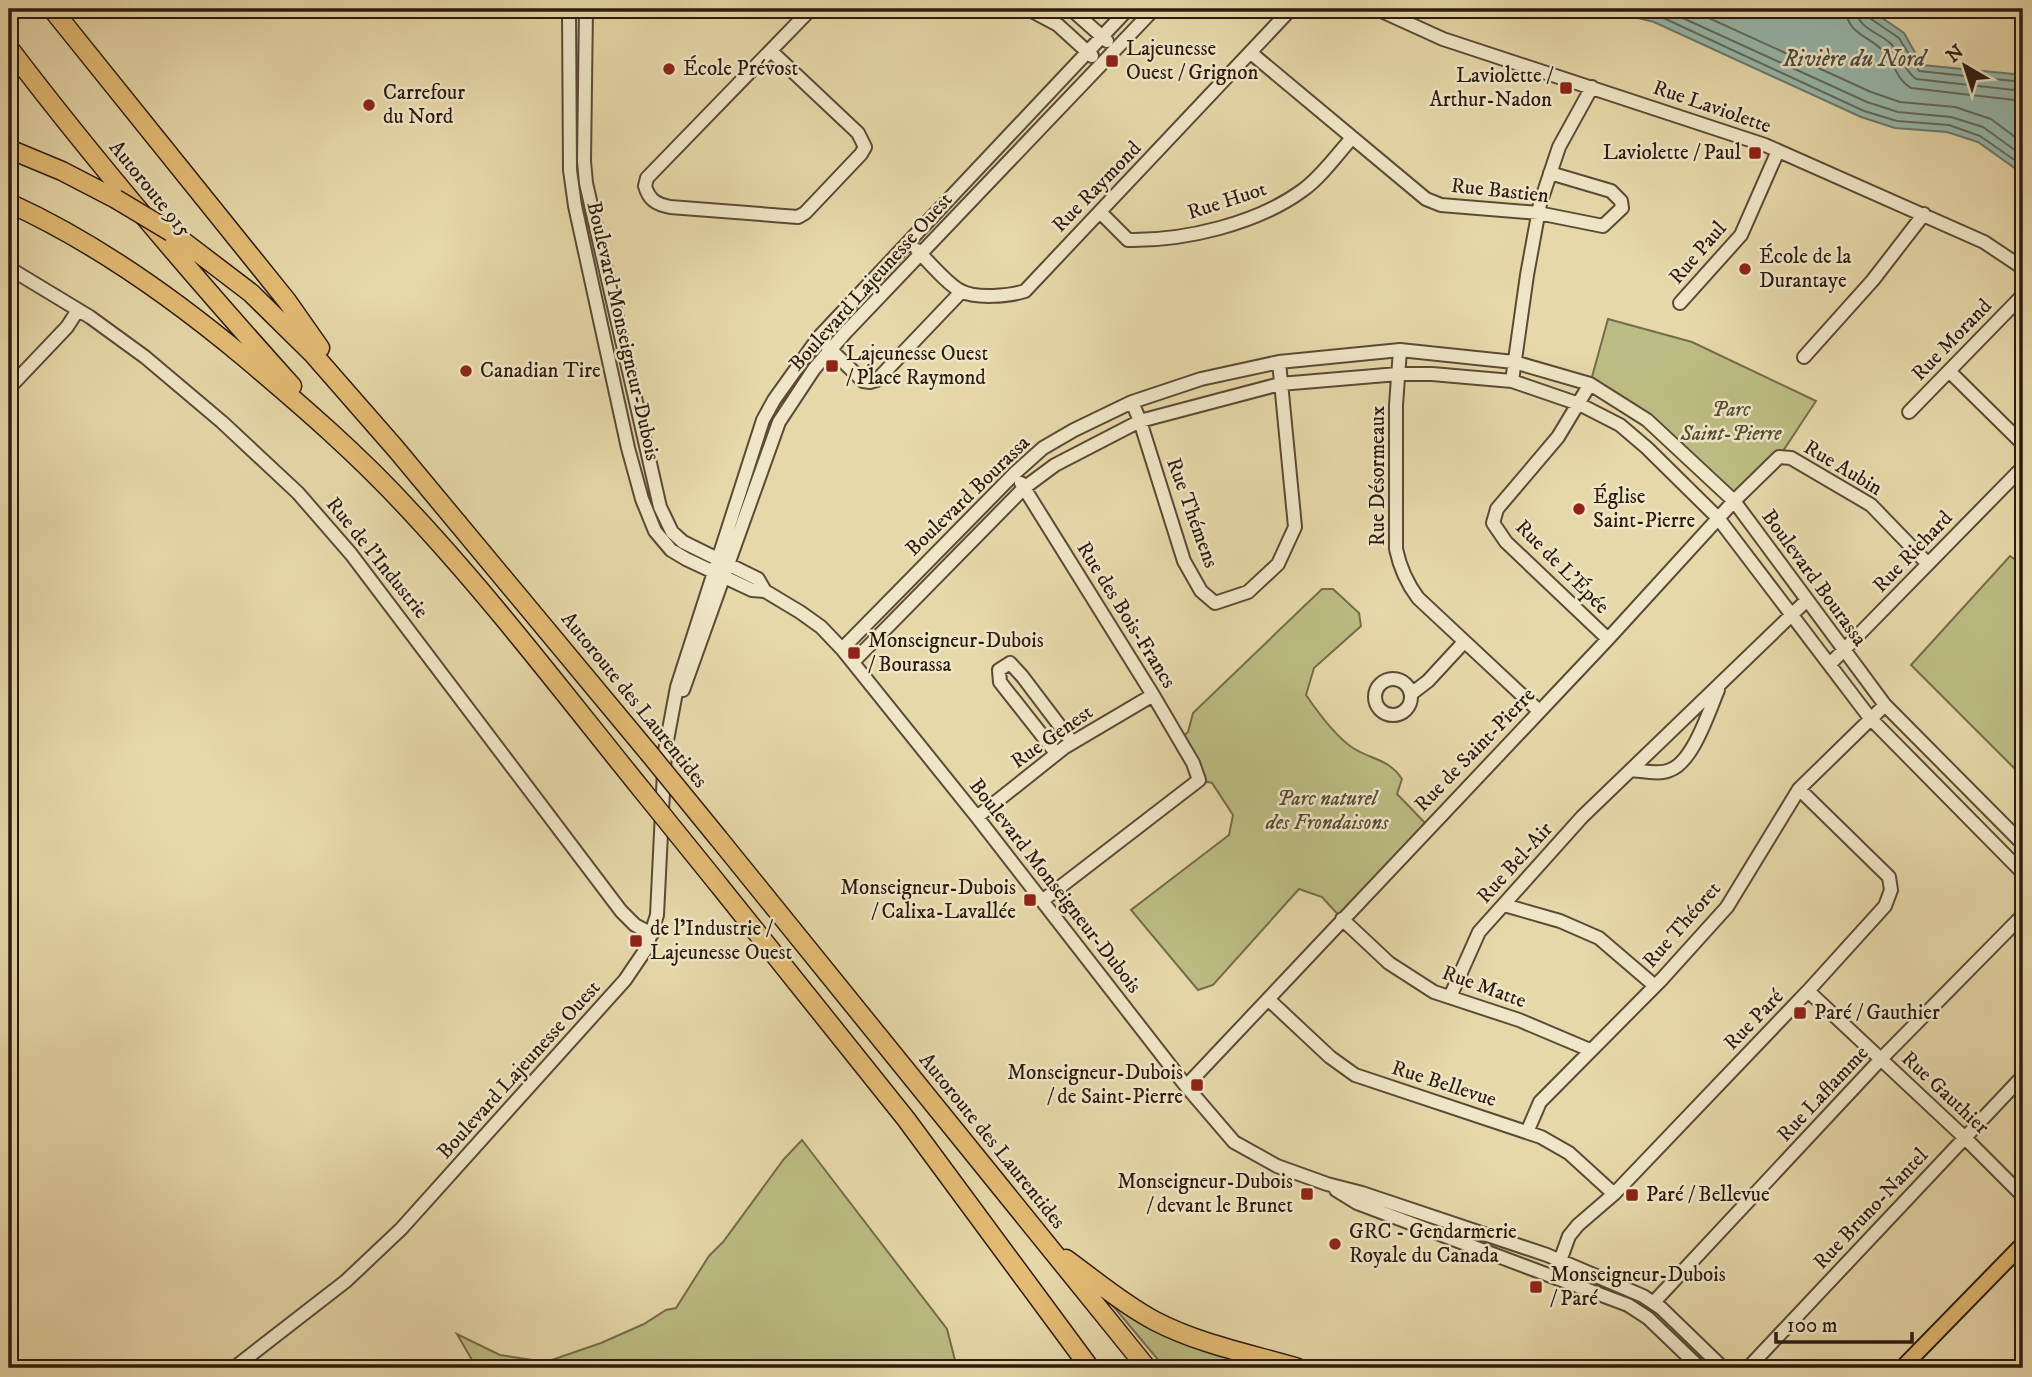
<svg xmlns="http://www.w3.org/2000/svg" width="2032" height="1377" font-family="'IM FELL DW Pica',serif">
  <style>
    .green { fill: #bcbd84; stroke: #746c4a; stroke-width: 2 }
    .water { fill: #97b9ad; stroke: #6c796e; stroke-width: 2 }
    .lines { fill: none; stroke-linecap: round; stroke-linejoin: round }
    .shore { stroke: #626a5e; stroke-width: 2 }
    .minor-casing { stroke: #5b4a36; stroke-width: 16 }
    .major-casing { stroke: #2c1a10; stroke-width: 18 }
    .highway-casing { stroke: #2c1a10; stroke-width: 21 }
    .minor { stroke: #efe6c7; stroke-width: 12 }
    .major { stroke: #e4bc74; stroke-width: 14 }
    .highway { stroke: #e4bc74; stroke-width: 18 }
    .highway-bridge-casing { stroke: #2c1a10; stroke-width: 21; stroke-linecap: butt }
    .highway-bridge { stroke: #e4bc74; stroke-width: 18 }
    .poi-dot { fill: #8f2418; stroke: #efe6c7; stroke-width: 2.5 }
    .labels { text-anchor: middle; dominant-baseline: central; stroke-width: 5; stroke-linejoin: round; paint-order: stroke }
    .poi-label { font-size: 21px; fill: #2c1a10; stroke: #efe6c7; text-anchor: start }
    .street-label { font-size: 21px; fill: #2c1a10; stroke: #efe6c7 }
    .park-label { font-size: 21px; font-style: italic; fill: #574b33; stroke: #efe6c7 }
    .water-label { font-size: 23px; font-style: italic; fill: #4c4a3f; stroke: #efe6c7 }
  </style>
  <rect width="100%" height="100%" fill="#e7d8a9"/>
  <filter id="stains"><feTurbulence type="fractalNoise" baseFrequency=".00286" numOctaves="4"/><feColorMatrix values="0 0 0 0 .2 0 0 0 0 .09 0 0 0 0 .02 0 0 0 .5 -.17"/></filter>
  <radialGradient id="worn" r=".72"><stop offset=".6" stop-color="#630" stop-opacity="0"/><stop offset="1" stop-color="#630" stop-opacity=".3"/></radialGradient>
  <!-- green -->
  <path class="green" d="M 1608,319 L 1692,342 L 1816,401 L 1779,457 L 1734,501 L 1647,420 L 1590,384 Z
    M 2010,556 L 2023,565 L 2023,777 L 1911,665 Z
    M 1322,589 L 1333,589 L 1359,613 L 1361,626 L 1314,668 L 1306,695 C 1317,711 1336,737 1353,748 C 1372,760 1389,759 1402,779 L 1397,794 L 1429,827 L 1342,919 L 1322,897 L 1299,889 L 1213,985 L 1198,990 L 1131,910 L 1229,835 L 1233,815 L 1212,783 L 1199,780 L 1179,740 L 1188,732 L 1193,713 Z
    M 802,1140 L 947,1329 L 957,1368 L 462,1368 L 472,1360 L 457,1334 L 500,1355 L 546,1362 L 601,1343 L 644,1324 L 666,1310 L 676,1308 L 709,1256 L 723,1242 L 784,1159 Z
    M 1103,1294 L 1277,1368 L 1165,1368 Z"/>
  <!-- water -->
  <path class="water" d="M 1602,9 L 1869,9 L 1904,33 L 1922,65 L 2023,75 L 2023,174 L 1978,142 L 1947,132 L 1895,128 L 1861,117 L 1654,22 Z"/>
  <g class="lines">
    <!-- shore -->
    <path class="shore" d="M 1631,9 L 1657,15 L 1864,111 L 1897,121 L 1949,125 L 1980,136 L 2023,166
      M 1663,9 L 1867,102 L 1898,112 L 1951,117 L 1983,127 L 2023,156
      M 1689,9 L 1871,92 L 1900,102 L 1955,107 L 1991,119 L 2023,143
      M 1846,9 C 1847,35 1871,36 1885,53 C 1895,65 1897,80 1911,88 L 2023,101
      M 1856,9 C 1857,28 1878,32 1890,43 C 1901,53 1903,70 1916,79 L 2023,91
      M 1865,9 L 1868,17 L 1899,38 L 1919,71 L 2023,82"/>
    <defs>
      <path id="minor" d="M 569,9 L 570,170 L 575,206 L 628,448 L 642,499 L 655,531 L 671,550 L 686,559 L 752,590 L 765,591 L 800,612 L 821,627 L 842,649 L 977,817 L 1186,1086 L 1234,1142 L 1277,1166 L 1327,1184 L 1362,1193 L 1547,1255 L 1643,1296 L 1661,1308 L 1723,1368
        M 586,9 L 584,161 L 586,183 L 660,507 L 672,532 L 683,542 L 758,579 L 765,591
        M 1028,9 L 1058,25 L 1092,56
        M 1071,9 L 1107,41
        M 1377,9 L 1443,39 L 1765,145 L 1984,242 L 2023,268
        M 771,51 L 858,133 L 865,147 L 861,154 L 805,213 L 798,217 L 670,207 C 656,204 649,200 645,186 L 647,178 L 811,9
        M 1251,53 L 1426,199 L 1441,205 L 1538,213 L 1603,226 L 1622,208 L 1621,201 L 1611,191 L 1550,173
        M 1100,212 L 1128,240 C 1184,241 1257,224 1303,190 C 1321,177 1336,156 1351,139
        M 917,250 C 927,260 949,286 961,291 C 976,299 1010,296 1025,291 L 1291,9
        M 9,268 L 90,317 L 145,357 L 222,422 L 298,493 L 351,554 L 621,911 L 635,925 L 652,934
        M 1680,303 L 1741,235 L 1778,151
        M 826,345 L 863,381 L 870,382 L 877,380 L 961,292
        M 1400,350 L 1396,405 L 1396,549 C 1400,568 1406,582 1418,598 L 1539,711
        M 1804,357 L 1873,280 L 1924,214
        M 1949,371 L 2023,444
        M 1512,381 L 1527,275 L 1540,204 L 1559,147 L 1592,87
        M 1590,384 L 1558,437 L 1497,509 L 1493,523 L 1506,542 L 1608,639
        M 9,388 L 67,327 L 78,310
        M 1132,402 L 1140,421 L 1184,561 L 1201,591 L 1215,603 L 1248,592 L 1278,564 L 1295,527 L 1279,362
        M 1909,412 L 2023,295
        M 1021,483 L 1153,695 L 1193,763 L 1199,780 L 1042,901
        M 842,649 L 1015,473 L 1043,448 L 1074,430 L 1132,402 L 1201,379 L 1279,362 L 1400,350 L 1514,362 L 1590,384 L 1647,420 L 1734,501 L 1885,705 L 2023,844
        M 853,662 L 1024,488 L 1055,465 L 1140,421 L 1280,384 L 1398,374 L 1432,374 L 1512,381 L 1579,404 L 1620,425 L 1647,448 L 1718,518 L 1870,718 L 2023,873
        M 1830,664 L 2023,467
        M1375 697a18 18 0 1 1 36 0a18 18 0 1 1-36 0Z
        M 683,690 L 779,422 L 814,369 L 845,333 L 1154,9
        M 1411,694 L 1428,681 L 1464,642
        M 1056,753 L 1000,682 L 999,670 L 1010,663 L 1022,676 L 1072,742
        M 1631,770 C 1644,771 1659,775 1670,770 C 1693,762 1709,711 1718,690
        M 977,817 L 1065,747 L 1153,695
        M 1504,905 L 1560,921 L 1599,938 L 1655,986
        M 1342,919 L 1389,963 L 1434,992 L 1519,1020 L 1590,1050
        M 1808,991 L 1964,1137 L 2023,1196
        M 1450,997 L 1479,932 L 1582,817 L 1807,600
        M 1268,999 L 1330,1057 L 1355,1075 L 1541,1137 L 1569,1153 L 1614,1194
        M 1186,1086 L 1608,639 L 1734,501 L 1779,457 L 1791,458 L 1871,505 L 1928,564
        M 1527,1132 L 1540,1102 L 1662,979 L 1727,907 L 1799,789 L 1885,705
        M 1336,1190 L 1357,1203 L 1628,1305 L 1648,1318 L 1700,1368
        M 1564,1279 L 1560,1261 L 1569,1236 L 1578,1225 L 1614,1194 L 1808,991 L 1885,906 L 1891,890 L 1889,877 L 1799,789
        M 1654,1302 L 1881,1059 L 2023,915
        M 234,1368 L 346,1281 L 401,1229 L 625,980 L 646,949 L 657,915 L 665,751 L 677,687 L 763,420 L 774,400 L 819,337 L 1128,9
        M 1748,1368 L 2023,1076"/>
      <path id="major" d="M 1902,1368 L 2023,1244"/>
      <path id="highway" d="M 52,9 L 287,301 L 320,348
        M 9,48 C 98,165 193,276 292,386
        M 9,149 L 62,171 L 116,199
        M 9,203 C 95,242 172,297 244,357 C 302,406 359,455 411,512 C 493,600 566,696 642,790
        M 171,232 L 251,293 L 313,354 L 396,449 L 648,752
        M 719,839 L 1147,1368
        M 718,884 L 906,1119 L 1090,1368
        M 1066,1259 C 1095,1280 1123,1304 1155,1321 C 1199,1344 1251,1354 1298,1368"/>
    </defs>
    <!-- minor casing -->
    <use href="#minor" class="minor-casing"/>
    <!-- major casing -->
    <use href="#major" class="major-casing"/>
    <!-- highway casing -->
    <use href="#highway" class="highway-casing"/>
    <!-- minor -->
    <use href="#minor" class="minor"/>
    <!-- major -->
    <use href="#major" class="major"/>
    <!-- highway -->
    <use href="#highway" class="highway"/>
    <defs>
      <path id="highway-bridge" d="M 116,199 L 171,232
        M 648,752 L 719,839
        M 642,790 L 718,884"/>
    </defs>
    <!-- highway-bridge casing -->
    <use href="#highway-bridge" class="highway-bridge-casing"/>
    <!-- highway-bridge -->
    <use href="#highway-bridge" class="highway-bridge"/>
  </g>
  <!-- markers -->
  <g class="poi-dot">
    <rect x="1105" y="54" width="14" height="14" rx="3.5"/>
    <circle cx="669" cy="69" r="7"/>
    <rect x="1559" y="81" width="14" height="14" rx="3.5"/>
    <circle cx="369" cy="105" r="7"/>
    <rect x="1748" y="146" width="14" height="14" rx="3.5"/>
    <circle cx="1745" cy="269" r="7"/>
    <rect x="825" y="359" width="14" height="14" rx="3.5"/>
    <circle cx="466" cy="371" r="7"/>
    <circle cx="1579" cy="509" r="7"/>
    <rect x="847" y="646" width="14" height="14" rx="3.5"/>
    <rect x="1023" y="893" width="14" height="14" rx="3.5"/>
    <rect x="629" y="934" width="14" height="14" rx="3.5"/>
    <rect x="1793" y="1006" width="14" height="14" rx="3.5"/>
    <rect x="1190" y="1078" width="14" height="14" rx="3.5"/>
    <rect x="1300" y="1187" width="14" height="14" rx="3.5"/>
    <rect x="1625" y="1188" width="14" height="14" rx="3.5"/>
    <circle cx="1335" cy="1244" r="7"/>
    <rect x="1529" y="1280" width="14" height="14" rx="3.5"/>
  </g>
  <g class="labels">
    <!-- poi labels -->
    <g class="poi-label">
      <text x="1126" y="49">Lajeunesse<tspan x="1126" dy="24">Ouest / Grignon</tspan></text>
      <text x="683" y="69">École Prévost</text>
      <text x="1552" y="76" text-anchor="end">Laviolette /<tspan x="1552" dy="24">Arthur-Nadon</tspan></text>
      <text x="383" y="93">Carrefour<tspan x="383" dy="24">du Nord</tspan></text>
      <text x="1741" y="153" text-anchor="end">Laviolette / Paul</text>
      <text x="1759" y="257">École de la<tspan x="1759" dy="24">Durantaye</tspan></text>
      <text x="846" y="354">Lajeunesse Ouest<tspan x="846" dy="24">/ Place Raymond</tspan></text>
      <text x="480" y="371">Canadian Tire</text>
      <text x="1593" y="497">Église<tspan x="1593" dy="24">Saint-Pierre</tspan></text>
      <text x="868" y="641">Monseigneur-Dubois<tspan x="868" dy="24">/ Bourassa</tspan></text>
      <text x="1016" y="888" text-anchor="end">Monseigneur-Dubois<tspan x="1016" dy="24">/ Calixa-Lavallée</tspan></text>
      <text x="650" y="929">de l'Industrie /<tspan x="650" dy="24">Lajeunesse Ouest</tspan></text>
      <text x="1814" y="1013">Paré / Gauthier</text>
      <text x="1183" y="1073" text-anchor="end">Monseigneur-Dubois<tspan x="1183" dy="24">/ de Saint-Pierre</tspan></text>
      <text x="1293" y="1182" text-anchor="end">Monseigneur-Dubois<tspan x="1293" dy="24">/ devant le Brunet</tspan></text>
      <text x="1646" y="1195">Paré / Bellevue</text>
      <text x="1349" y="1232">GRC - Gendarmerie<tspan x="1349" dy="24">Royale du Canada</tspan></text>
      <text x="1550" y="1275">Monseigneur-Dubois<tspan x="1550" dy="24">/ Paré</tspan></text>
    </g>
    <!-- street labels -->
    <g class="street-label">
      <text transform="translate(1712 107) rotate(19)">Rue Laviolette</text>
      <text transform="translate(1097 187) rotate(-46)">Rue Raymond</text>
      <text transform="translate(150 189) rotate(51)">Autoroute 915</text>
      <text transform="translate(1500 191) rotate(6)">Rue Bastien</text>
      <text transform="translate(1227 201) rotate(-18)">Rue Huot</text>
      <text transform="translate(1698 253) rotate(-49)">Rue Paul</text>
      <text transform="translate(871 282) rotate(-48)">Boulevard Lajeunesse Ouest</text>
      <text transform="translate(623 331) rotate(77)">Boulevard Monseigneur-Dubois</text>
      <text transform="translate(1952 340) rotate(-46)">Rue Morand</text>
      <text transform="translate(1843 468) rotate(31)">Rue Aubin</text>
      <text transform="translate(1378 476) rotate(-90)">Rue Désormeaux</text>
      <text transform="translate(968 496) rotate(-44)">Boulevard Bourassa</text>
      <text transform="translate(1192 513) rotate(70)">Rue Thémens</text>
      <text transform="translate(1913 552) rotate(-46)">Rue Richard</text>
      <text transform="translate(377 558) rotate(51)">Rue de l'Industrie</text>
      <text transform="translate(1562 567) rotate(45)">Rue de L'Épée</text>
      <text transform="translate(1814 578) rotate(54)">Boulevard Bourassa</text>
      <text transform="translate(1126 615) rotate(58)">Rue des Bois-Francs</text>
      <text transform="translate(634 700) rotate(51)">Autoroute des Laurentides</text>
      <text transform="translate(1052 737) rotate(-35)">Rue Genest</text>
      <text transform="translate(1475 750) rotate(-46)">Rue de Saint-Pierre</text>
      <text transform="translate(1515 863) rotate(-48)">Rue Bel-Air</text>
      <text transform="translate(1055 886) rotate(52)">Boulevard Monseigneur-Dubois</text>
      <text transform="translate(1682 925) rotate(-49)">Rue Théoret</text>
      <text transform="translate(1484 987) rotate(20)">Rue Matte</text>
      <text transform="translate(1754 1020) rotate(-46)">Rue Paré</text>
      <text transform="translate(519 1070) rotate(-48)">Boulevard Lajeunesse Ouest</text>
      <text transform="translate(1444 1084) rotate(18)">Rue Bellevue</text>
      <text transform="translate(1945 1093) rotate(43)">Rue Gauthier</text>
      <text transform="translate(1823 1094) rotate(-47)">Rue Laflamme</text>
      <text transform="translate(992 1141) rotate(51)">Autoroute des Laurentides</text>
      <text transform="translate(1871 1209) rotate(-47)">Rue Bruno-Nantel</text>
    </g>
    <!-- park labels -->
    <g class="park-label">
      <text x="1731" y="410">Parc<tspan x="1731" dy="24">Saint-Pierre</tspan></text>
      <text x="1327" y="799">Parc naturel<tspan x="1327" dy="24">des Frondaisons</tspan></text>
    </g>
    <!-- water labels -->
    <g class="water-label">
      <text x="1854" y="59">Rivière du Nord</text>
    </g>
  </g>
  <!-- margin -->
  <rect width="2032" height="1377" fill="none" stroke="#e7d8a9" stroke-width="35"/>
  <rect x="10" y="10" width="2011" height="1356" fill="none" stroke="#2c1a10" stroke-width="3.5"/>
  <rect x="18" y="18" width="1997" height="1342" fill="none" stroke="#2c1a10" stroke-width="2"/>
  <!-- north arrow -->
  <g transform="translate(1965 66) rotate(321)" stroke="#efe6c7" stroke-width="5" paint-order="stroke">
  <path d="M0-5L12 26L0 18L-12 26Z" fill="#2c1a10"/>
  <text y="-10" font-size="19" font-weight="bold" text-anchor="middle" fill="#2c1a10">N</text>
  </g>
  <!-- scale -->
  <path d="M1776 1332v10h136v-10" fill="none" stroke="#2c1a10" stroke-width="3.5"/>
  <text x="1787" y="1332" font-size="21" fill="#2c1a10" stroke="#efe6c7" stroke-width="5" paint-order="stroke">100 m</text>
  <rect width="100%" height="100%" filter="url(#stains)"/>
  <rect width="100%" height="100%" fill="url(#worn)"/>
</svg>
